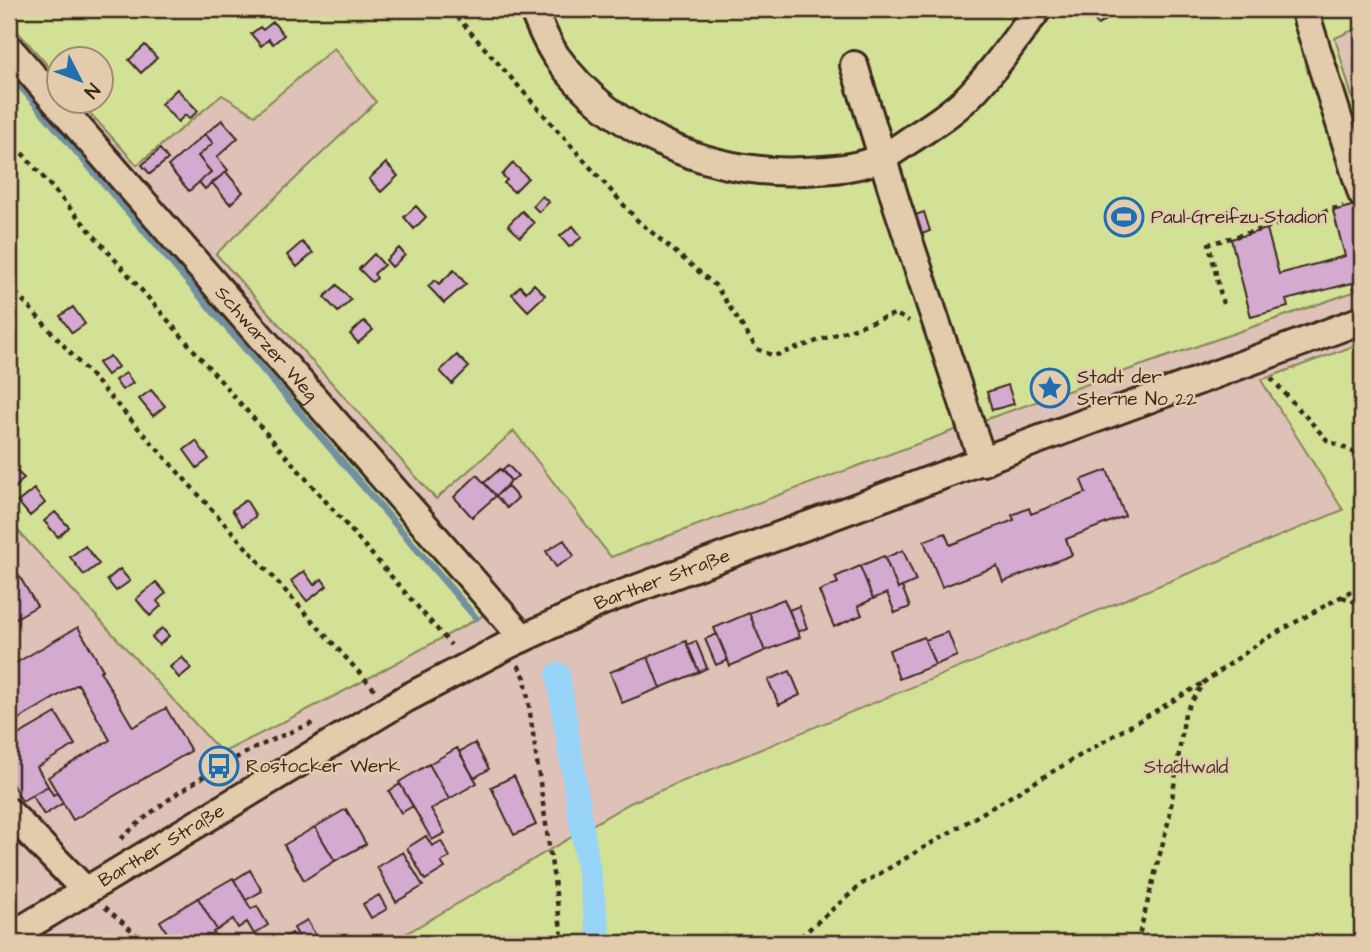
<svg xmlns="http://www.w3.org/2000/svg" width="1371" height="952" font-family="'Architects Daughter',sans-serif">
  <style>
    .green { fill: #d2e195; stroke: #86865a; stroke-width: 2 }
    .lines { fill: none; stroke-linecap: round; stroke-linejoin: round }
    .stream { stroke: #7390a1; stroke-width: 7 }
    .canal { stroke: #98d4f8; stroke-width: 24 }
    .building { fill: #d4aad1; stroke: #3b2a1e; stroke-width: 2 }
    .minor-casing { stroke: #3b2a1e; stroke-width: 32 }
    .path { stroke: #3b2a1e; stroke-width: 4.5; stroke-dasharray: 5 5; stroke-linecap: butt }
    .minor { stroke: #e3ccac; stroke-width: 26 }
    .labels { text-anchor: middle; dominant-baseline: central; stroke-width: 5; stroke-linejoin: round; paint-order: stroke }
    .poi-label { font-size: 19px; fill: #3b2a1e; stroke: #e3ccac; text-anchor: start }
    .street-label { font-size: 19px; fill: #3b2a1e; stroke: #e3ccac }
    .park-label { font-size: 19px; fill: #4a3c2a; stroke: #e3ccac }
  </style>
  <rect width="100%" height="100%" fill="#dec2b7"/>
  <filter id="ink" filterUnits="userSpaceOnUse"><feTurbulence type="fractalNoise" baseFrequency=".0143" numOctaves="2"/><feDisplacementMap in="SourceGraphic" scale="14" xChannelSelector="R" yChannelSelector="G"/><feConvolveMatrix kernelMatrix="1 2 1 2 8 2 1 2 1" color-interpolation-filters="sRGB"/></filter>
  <g filter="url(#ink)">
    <!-- green -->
    <path class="green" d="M 9,9 L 1362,9 L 1362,26 L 1335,38 L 1362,132 L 1362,289 L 955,430 L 611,557 L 514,431 L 436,499 L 216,254 L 376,102 L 334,48 L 255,115 L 222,95 L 137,165 L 80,102 L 102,102 L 102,60 L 60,60 L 59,78 L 9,22 Z
      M 9,48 L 486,614 L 352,687 L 222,753 L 9,521 Z
      M 1362,343 L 1362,943 L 390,943 L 630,803 L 1343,510 L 1261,380 Z"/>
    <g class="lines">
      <!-- stream -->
      <path class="stream" d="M 9,73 L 476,618"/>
      <!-- canal -->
      <path class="canal" d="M 558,674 L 600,943"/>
    </g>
    <!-- building -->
    <path class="building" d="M 1087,9 L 1098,9 L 1106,20 L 1098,25 Z
      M 273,22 L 284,35 L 273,44 L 269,39 L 261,46 L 251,34 L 260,27 L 263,30 Z
      M 145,45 L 157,58 L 141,73 L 129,60 Z
      M 177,89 L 198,111 L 189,119 L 185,115 L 178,122 L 161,104 Z
      M 222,120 L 238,138 L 217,157 L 228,170 L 205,189 L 199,182 L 211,172 L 198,156 L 213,143 L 205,134 Z
      M 205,134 L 213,143 L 198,156 L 211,172 L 189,191 L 168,166 Z
      M 160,149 L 168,159 L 150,174 L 142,165 Z
      M 386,163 L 398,176 L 381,192 L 369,179 Z
      M 513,163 L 528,178 L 514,192 L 504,183 L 507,180 L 502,175 Z
      M 226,172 L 243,192 L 230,204 L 212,183 Z
      M 542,196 L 549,202 L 539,212 L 533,206 Z
      M 1359,204 L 1362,217 L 1362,287 L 1354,289 L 1352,283 L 1286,300 L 1288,307 L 1251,317 L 1231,239 L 1267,229 L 1279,274 L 1345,256 L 1333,211 Z
      M 416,206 L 426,217 L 414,229 L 404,217 Z
      M 522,211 L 534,223 L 520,237 L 508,225 Z
      M 924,212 L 930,231 L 922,234 L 915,215 Z
      M 573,226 L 582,237 L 569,247 L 560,236 Z
      M 302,242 L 313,253 L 297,267 L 287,255 Z
      M 399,248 L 405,255 L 392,267 L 386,260 Z
      M 374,254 L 384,265 L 374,274 L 377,278 L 372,282 L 359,269 Z
      M 454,270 L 466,284 L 444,303 L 428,286 L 435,280 L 439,284 Z
      M 534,284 L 545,295 L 528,311 L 512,294 L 520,286 L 526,292 Z
      M 337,285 L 351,300 L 338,312 L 324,297 Z
      M 73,307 L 85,324 L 72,333 L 60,316 Z
      M 364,321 L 373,330 L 358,343 L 350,334 Z
      M 457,355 L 469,367 L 452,384 L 440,371 Z
      M 110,356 L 118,367 L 107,375 L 98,363 Z
      M 126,373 L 133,383 L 122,390 L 115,380 Z
      M 1008,385 L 1014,404 L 992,410 L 987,392 Z
      M 151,390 L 165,406 L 153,416 L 139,399 Z
      M 196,441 L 209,459 L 197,468 L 184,450 Z
      M 508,465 L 518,476 L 511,481 L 502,470 Z
      M 12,467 L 24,478 L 9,495 L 9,471 Z
      M 500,469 L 511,481 L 496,496 L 484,483 Z
      M 1107,470 L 1125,516 L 1066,539 L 1072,555 L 1003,582 L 997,566 L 942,587 L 924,541 L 945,533 L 950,545 L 1014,520 L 1012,515 L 1029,508 L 1031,514 L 1086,493 L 1081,480 Z
      M 477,475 L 496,496 L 472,517 L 454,497 Z
      M 507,486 L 518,498 L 507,508 L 496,496 Z
      M 34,489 L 45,503 L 30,516 L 18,502 Z
      M 246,500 L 256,516 L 243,526 L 232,510 Z
      M 55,512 L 69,527 L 58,537 L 44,521 Z
      M 564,540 L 574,556 L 556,567 L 546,551 Z
      M 85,546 L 99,564 L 84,575 L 70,557 Z
      M 903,550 L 916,581 L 898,589 L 885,558 Z
      M 884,556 L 898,589 L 902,587 L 910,607 L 895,613 L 887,593 L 873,599 L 860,566 Z
      M 9,559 L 37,606 L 9,622 Z
      M 860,566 L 873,599 L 858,606 L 862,615 L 834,627 L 819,591 L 838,583 L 835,577 Z
      M 120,569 L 130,581 L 116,591 L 107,580 Z
      M 304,571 L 314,585 L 322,579 L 327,586 L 307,601 L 291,581 Z
      M 156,582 L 166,593 L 157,601 L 161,606 L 150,616 L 136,599 Z
      M 784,599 L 800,637 L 765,651 L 749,613 Z
      M 799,606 L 807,628 L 798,632 L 789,610 Z
      M 749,613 L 765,651 L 730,666 L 714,628 Z
      M 78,627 L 103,670 L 100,671 L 133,727 L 166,708 L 191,751 L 73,820 L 48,777 L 110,740 L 78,684 L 9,725 L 9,667 Z
      M 162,628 L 169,636 L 159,645 L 152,637 Z
      M 948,632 L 957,656 L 935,665 L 925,640 Z
      M 717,634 L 728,660 L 716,665 L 705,639 Z
      M 924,637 L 935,665 L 899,679 L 889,650 Z
      M 686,641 L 699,672 L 660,688 L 648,657 Z
      M 696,641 L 707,668 L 699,672 L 687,645 Z
      M 182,657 L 191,668 L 179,678 L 170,667 Z
      M 648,657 L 660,688 L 622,703 L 610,672 Z
      M 790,671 L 800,695 L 779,705 L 768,680 Z
      M 56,713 L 75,745 L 37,767 L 48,786 L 22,801 L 9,779 L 9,735 L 16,731 L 18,735 Z
      M 475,743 L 489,769 L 474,778 L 459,752 Z
      M 457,748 L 477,783 L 449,799 L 429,764 Z
      M 429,764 L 449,799 L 431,809 L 445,833 L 432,840 L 399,782 Z
      M 514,776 L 536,825 L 514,835 L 491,787 Z
      M 400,784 L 413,806 L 401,813 L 389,791 Z
      M 48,786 L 53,795 L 57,793 L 63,803 L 44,815 L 32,795 Z
      M 346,809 L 366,844 L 335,861 L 315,827 Z
      M 315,827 L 335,861 L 304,880 L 284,845 Z
      M 426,836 L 432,846 L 441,841 L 450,857 L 441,862 L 445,868 L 425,880 L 407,848 Z
      M 403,852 L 423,886 L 396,902 L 377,867 Z
      M 250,870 L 262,891 L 246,900 L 234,880 Z
      M 233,878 L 251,909 L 257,906 L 268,925 L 254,934 L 247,922 L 238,928 L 233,919 L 217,930 L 198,898 Z
      M 379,895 L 387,909 L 371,918 L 363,904 Z
      M 198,898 L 217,930 L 213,932 L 220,943 L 173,943 L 160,921 Z
      M 307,920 L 316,936 L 302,943 L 294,928 Z
      M 292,933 L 298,943 L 274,943 Z"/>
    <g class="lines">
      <defs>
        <g id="minor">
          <path d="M 533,9 C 539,24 547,43 556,56 C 612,134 711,176 805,171 C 831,170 859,168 883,157 C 892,153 901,146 910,140 C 930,127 952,113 969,96 C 995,70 1016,38 1038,9"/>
          <path d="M 1304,9 L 1362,194"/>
          <path id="s1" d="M 9,48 L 523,638"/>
          <path d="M 854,65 L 897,205 L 983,462"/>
          <path d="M 9,812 L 86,891"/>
          <path id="s2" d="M 9,937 L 405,699 L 508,645 L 603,601 L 1362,320"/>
        </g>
      </defs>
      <!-- minor casing -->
      <use href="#minor" class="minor-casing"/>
      <!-- path -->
      <path class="path" d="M 450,9 L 637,220 L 716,286 L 757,349 L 774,356 L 895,314 L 909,321
        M 22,153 L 451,645
        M 9,285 L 375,690
        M 1223,304 L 1209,244 L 1343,206
        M 1271,378 L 1327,440 L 1362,456
        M 1342,597 L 1362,604
        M 518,665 L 525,678 L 563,943
        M 121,839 C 173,789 248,747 316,722
        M 105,907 L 146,943
        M 793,943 L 862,884 L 1203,683
        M 1137,943 L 1169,819 L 1185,713 L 1203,683 L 1262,641 L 1362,585"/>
      <!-- minor -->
      <use href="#minor" class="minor"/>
    </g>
  </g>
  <!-- icons -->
  <defs>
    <symbol id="stadium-ring" viewBox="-11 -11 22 22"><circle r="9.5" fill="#e3ccac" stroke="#1f6fb2" stroke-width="1.5"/><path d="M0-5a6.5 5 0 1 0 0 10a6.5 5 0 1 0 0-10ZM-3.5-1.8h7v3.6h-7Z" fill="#1f6fb2"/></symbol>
    <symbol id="sight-ring" viewBox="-11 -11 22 22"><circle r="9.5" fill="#e3ccac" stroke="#1f6fb2" stroke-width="1.5"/><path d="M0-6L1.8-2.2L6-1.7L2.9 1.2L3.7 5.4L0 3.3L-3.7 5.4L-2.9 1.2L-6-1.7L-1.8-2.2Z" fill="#1f6fb2"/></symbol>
    <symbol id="bus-ring" viewBox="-11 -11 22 22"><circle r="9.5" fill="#e3ccac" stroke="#1f6fb2" stroke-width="1.5"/><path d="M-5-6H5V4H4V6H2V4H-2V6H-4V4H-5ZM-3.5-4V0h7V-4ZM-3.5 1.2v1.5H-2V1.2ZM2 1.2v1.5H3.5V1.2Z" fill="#1f6fb2"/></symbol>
  </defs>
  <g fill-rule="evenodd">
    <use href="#stadium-ring" x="1102" y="195" width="44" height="44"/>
    <use href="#sight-ring" x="1028" y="366" width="44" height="44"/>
    <use href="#bus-ring" x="197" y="744" width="44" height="44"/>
  </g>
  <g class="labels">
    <!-- poi labels -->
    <g class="poi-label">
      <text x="1151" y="217">Paul-Greifzu-Stadion</text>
      <text x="1077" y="377">Stadt der<tspan x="1077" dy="22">Sterne No 22</tspan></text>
      <text x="246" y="766">Rostocker Werk</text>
    </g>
    <!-- street labels -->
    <g class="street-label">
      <text stroke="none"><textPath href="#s1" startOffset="392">Schwarzer Weg</textPath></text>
      <text stroke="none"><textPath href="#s2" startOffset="746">Barther Straße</textPath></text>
      <text stroke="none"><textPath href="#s2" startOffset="178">Barther Straße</textPath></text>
    </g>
    <!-- park labels -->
    <g class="park-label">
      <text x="1186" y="767">Stadtwald</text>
    </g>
  </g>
  <!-- margin -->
  <rect width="1371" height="952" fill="none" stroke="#e3ccac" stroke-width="35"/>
  <rect x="18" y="18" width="1336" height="917" fill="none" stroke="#3b2a1e" stroke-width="2.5" filter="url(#ink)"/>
  <!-- north arrow -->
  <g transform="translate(80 80) rotate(132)"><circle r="33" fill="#e3ccac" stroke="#a08b73" stroke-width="2"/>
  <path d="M0-5L12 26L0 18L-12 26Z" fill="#1f6fb2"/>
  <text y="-10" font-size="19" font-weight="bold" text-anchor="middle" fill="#3b2a1e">N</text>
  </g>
</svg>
